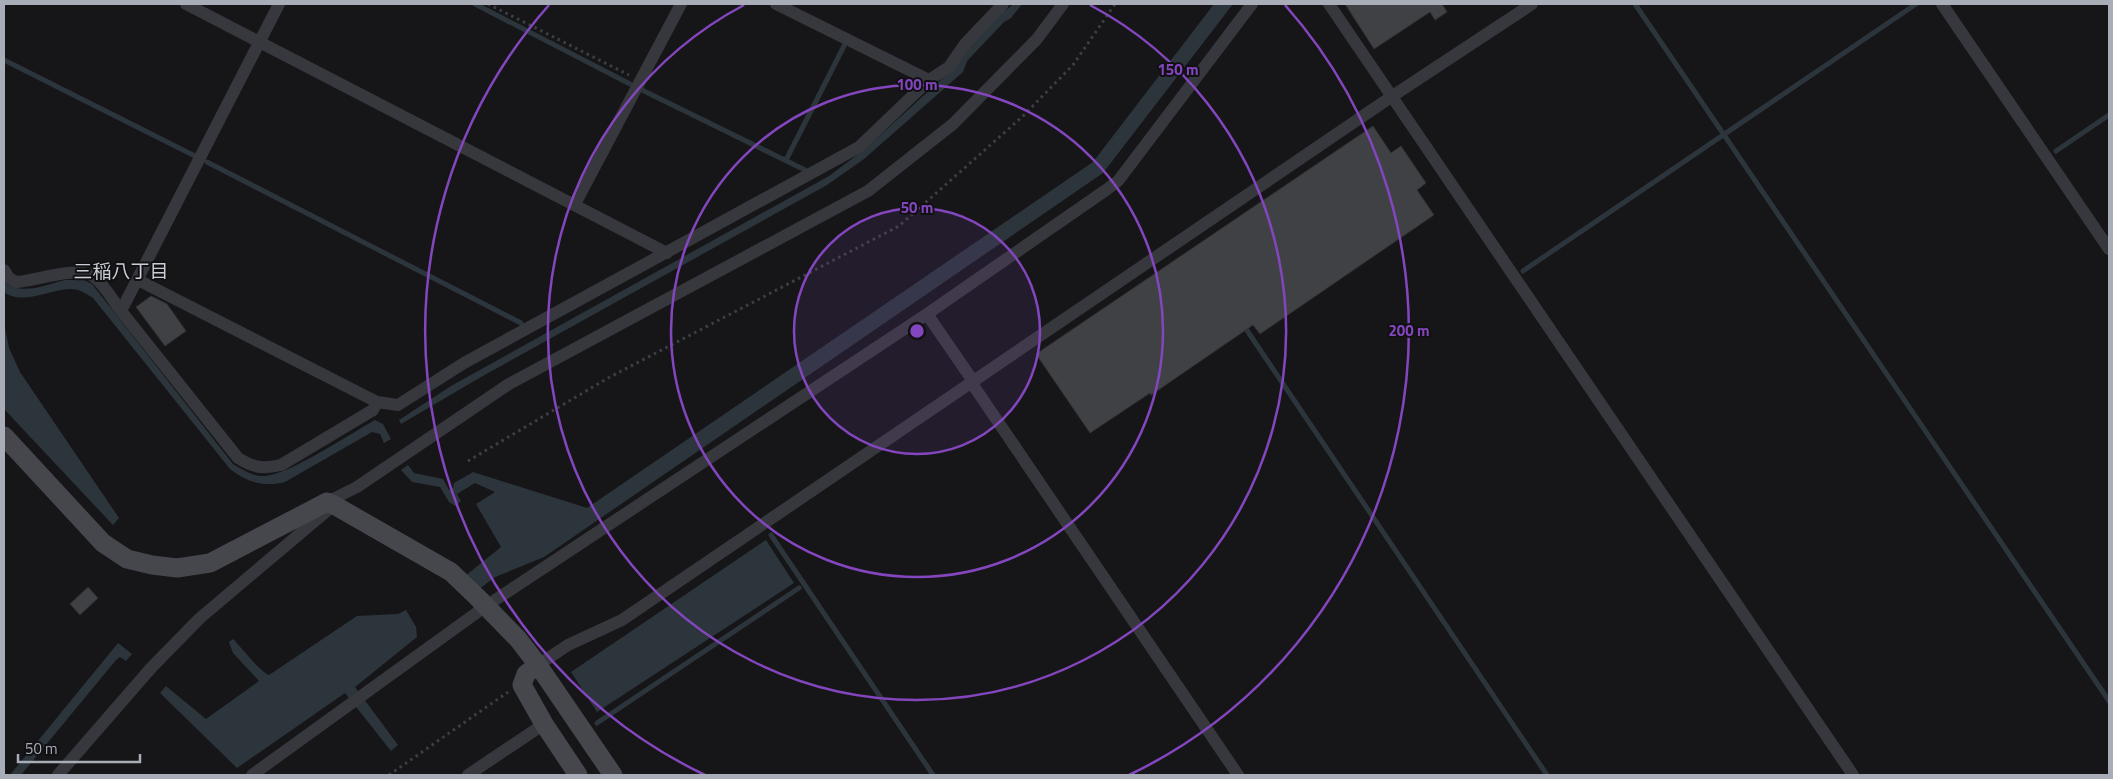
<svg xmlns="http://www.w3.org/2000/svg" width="2113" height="779" font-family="'Titillium Web','Noto Sans JP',sans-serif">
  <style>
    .water { fill: #2c353c }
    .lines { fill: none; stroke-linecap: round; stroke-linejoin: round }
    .stream { stroke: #2c353c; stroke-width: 5 }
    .building { fill: #404145; stroke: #303034 }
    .path { stroke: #3d3f44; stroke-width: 3; stroke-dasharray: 2.5 4; stroke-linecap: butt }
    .street { stroke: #37383d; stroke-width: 12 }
    .secondary { stroke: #45474d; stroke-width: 19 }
    .ring { fill: none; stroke: #8446be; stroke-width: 2.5 }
    .labels { text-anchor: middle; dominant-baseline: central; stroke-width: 4; stroke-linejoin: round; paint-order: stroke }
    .neighbourhood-label { font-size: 19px; fill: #c9ccd4; stroke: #111113 }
    .centre { fill: #8446be; stroke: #111113; stroke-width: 2.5 }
    .ring-label { font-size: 15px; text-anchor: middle; font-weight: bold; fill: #8446be; stroke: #111113; stroke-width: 4; stroke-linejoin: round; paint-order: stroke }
  </style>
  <rect width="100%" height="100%" fill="#161618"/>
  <!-- water -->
  <path class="water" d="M 1013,4 L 1022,4 L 1011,18 L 1004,22 L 967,61 L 963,72 L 864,159 L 827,185 L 481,377 L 401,424 L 399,420 L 451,386 L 829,176 L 865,149 L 955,67 C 966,48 982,32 998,16 C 1002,11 1008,10 1013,4 Z
    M 1214,4 L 1233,4 L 1103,173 L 544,557 L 495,577 L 475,592 L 465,576 L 501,547 L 476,504 L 495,492 L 475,483 L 457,494 L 461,501 L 455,506 L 449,502 L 440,487 L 412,482 L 401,470 L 408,465 L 414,473 L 443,479 L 449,490 L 453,488 L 454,483 L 473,472 L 587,508 L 1093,162 Z
    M 65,280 L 84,280 L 92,284 L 233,464 C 243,470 253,477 265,476 C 290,474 350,434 375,420 L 383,424 L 391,439 L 384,443 L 380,434 L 372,432 L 285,482 C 264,487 248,483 230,469 L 93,298 C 87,294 79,289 71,289 C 51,289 22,306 4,292 L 4,282 C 22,296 45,285 65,280 Z
    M 4,323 L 9,348 L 20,372 L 119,518 L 113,525 L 4,409 Z
    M 766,540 L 794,583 L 597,712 L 571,672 Z
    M 406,610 L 416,627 L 417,637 L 355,687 L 398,745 L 391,751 L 345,693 L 237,768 L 160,693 L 166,686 L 206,719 L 259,681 L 233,653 L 229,642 L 233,639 C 242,648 260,672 269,675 L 357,616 L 398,614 Z
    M 118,643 L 132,654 L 126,661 L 120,657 L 116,660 L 21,775 L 10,775 Z"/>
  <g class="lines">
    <!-- stream -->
    <path class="stream" d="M 475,4 L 630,84
      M 1635,4 L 2109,701
      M 4,60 L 193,155
      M 642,90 L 805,170
      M 2056,151 L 2109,115
      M 786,160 L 844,46
      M 207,162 L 521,323
      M 1523,271 L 1916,4
      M 1244,326 L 1547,775
      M 771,535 L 933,775
      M 597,723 L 799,588"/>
  </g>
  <!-- building -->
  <path class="building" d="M 1345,4 L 1442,4 L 1447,12 L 1435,20 L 1430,12 L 1374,49 Z
    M 1373,126 L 1391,153 L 1401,146 L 1426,183 L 1417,190 L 1434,215 L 1260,334 L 1253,325 L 1151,395 L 1150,393 L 1090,433 L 1036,354 Z
    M 151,296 L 167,304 L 186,331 L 165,346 L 136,307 Z
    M 88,587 L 98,598 L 80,615 L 70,604 Z"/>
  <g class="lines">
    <!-- path -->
    <path class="path" d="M 488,4 L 629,75
      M 468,461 L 608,378 L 899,226 L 1022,117 L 1073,65 L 1115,4
      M 389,775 L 508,692"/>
    <!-- street -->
    <path class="street" d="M 186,4 L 667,253
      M 776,4 L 929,80
      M 1329,4 L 1853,775
      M 1942,4 L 2109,249
      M 575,204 L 681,4
      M 4,270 L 9,278 L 16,282 C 35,281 79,265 94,277 C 105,285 113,301 121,311 L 279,4
      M 121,311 L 238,458 C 254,468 263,469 281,465 L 373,410 L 377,402 L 138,280
      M 927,314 L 973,381
      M 971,382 L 1238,775
      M 377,402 L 398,405 L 464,363 L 859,147 L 929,80 L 949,67 L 965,44 L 1003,4
      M 327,502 L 357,487 L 509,384 L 868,191 L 953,124 L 1037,39 L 1063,4
      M 538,665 L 568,645 L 622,620 L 1391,97 L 1532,4
      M 58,775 L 151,668 L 200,618 L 334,505
      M 252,775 L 486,606 L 927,314 L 1106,190 L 1118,181 L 1252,4
      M 468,775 L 544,724"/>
    <!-- secondary -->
    <path class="secondary" d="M 4,436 L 103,543 L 127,559 L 152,565 L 177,568 L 210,563 L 327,502 L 334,505 L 451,572 L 477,597 L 518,639 L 538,665 L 613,775
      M 538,665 L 526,674 L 522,685 L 544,724 L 578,775"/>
  </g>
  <!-- distance rings -->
  <circle cx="917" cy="331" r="123" fill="#8446be" fill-opacity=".12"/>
  <g class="ring">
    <circle cx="917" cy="331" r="123"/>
    <circle cx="917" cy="331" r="246"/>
    <path d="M1090 5A369 369 0 1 1 744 5"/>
    <path d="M705 775A492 492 0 0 1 549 5M1285 5A492 492 0 0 1 1129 775"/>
  </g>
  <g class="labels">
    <!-- neighbourhood labels -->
    <g class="neighbourhood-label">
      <text x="121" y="270">三稲八丁目</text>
    </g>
  </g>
  <circle cx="917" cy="331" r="8" class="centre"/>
  <g class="ring-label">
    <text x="1178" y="75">150 m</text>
    <text x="917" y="90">100 m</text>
    <text x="917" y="213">50 m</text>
    <text x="1409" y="336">200 m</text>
  </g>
  <!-- border -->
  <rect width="2113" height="779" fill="none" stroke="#a8adb8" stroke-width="10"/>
  <!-- scale -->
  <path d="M18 754v8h122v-8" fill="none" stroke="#a8adb8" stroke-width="2.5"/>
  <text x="25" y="754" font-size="15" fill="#a8adb8" stroke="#111113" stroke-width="4" paint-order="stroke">50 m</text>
</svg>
